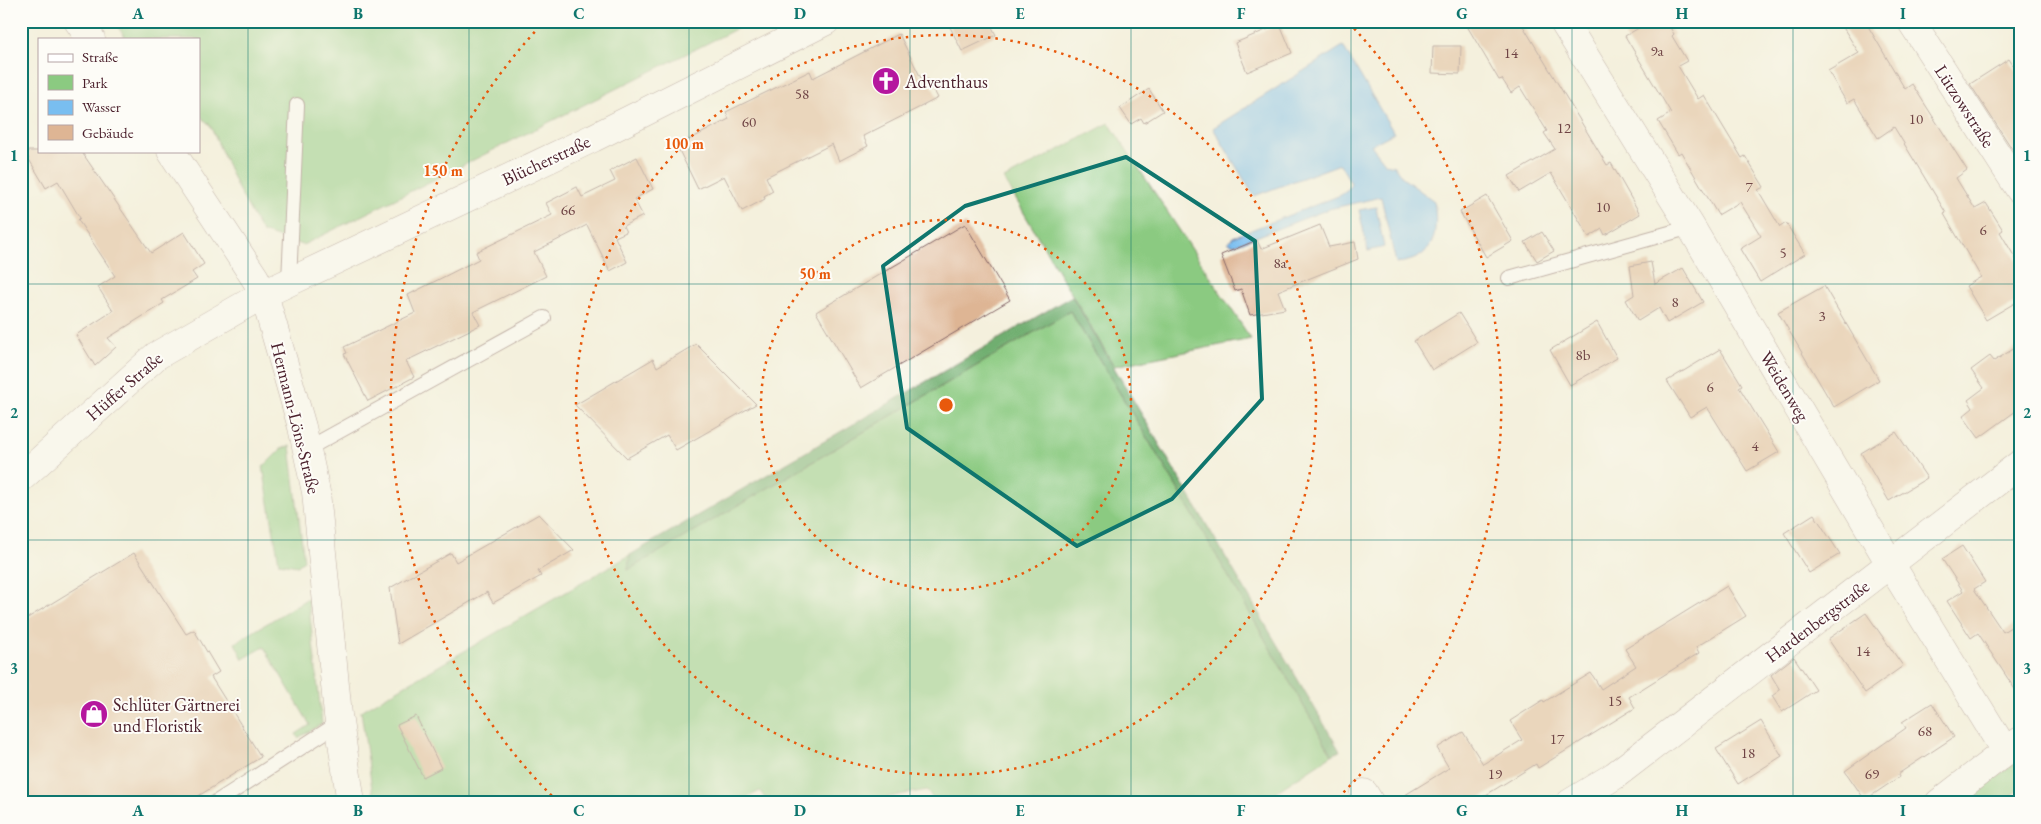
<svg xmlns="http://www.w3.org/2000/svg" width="2041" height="824" font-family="'EB Garamond',serif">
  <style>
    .green { fill: #8bca81; stroke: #6a7456 }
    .forest { fill: #70ae6f; stroke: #5d664d }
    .water { fill: #79bef0; stroke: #626e8e }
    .building { fill: #deb594 }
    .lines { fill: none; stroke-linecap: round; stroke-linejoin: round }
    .service-casing { stroke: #866869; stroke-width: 16 }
    .minor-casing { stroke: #866869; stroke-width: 29 }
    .service { stroke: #fff; stroke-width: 14 }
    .minor { stroke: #fff; stroke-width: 28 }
    .marked { fill: none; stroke: #0f766e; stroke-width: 4; stroke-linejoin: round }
    .grid { fill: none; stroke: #0f766e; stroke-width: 1; stroke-opacity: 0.55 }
    .ring { fill: none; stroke: #e8590c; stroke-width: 2.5; stroke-dasharray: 2.5 5 }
    .labels { text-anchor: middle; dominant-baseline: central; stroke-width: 4; stroke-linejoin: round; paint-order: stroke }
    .number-label { font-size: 15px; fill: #6f4445 }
    .poi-label { font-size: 18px; fill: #4a1f2b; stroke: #fdfcf7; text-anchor: start }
    .street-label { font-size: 18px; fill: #4a1f2b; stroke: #fdfcf7 }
    .centre { fill: #e8590c; stroke: #fdfcf7; stroke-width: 2.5 }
    .ring-label { font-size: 15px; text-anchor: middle; font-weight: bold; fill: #e8590c; stroke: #fdfcf7; stroke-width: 4; stroke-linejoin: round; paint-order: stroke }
    .neatline { fill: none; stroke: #0f766e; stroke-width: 2 }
    .grid-label { font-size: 16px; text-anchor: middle; font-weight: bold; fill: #0f766e }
  </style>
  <rect width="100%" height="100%" fill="#fdfcf7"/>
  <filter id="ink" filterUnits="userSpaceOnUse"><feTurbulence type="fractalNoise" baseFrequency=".02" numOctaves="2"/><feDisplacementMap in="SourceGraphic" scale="10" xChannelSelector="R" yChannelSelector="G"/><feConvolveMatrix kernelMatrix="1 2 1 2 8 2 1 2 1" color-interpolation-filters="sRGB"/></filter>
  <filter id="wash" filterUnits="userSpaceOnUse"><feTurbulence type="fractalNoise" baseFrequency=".0096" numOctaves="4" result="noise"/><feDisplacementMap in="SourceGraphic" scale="20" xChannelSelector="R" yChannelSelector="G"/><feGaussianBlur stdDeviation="1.12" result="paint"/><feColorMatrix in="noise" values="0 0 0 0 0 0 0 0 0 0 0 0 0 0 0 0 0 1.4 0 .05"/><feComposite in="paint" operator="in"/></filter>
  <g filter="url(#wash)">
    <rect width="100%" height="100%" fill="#f4f0dd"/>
    <!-- green -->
    <path class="green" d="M 113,21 L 752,21 L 303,245 L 262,232 L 237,187 L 210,125 L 199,115 L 199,39 L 127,39 Z
      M 1109,123 L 1251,339 L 1114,366 L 1004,179 Z
      M 1070,311 L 1175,484 L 1332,755 L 1259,803 L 936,803 L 927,790 L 856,803 L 768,803 L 760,791 L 736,803 L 374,803 L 361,711 L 630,555 L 628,570 Z
      M 290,446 L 304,560 L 298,566 L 279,563 L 263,467 L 281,449 Z
      M 308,598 L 322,724 L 298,738 L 296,734 L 310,725 L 264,647 L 243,659 L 235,643 Z
      M 2020,759 L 2020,789 L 2002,803 L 1962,803 Z"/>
    <!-- forest -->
    <path class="forest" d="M 1072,296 L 1340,751 L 1332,755 L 1175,484 L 1070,311 L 628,570 L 630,555 Z"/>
    <!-- water -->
    <path class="water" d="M 1343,46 L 1394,133 L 1371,145 L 1386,164 L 1394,166 L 1404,179 L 1434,201 C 1439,234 1434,260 1396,263 L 1381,197 L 1329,209 L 1235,245 L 1228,243 L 1233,237 L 1341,195 L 1348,190 L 1351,183 L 1340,164 L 1254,196 L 1213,128 Z
      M 1376,207 L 1384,247 L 1368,251 L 1359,210 Z"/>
    <g id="blocks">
      <!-- building -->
      <path class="building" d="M 947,21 L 989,21 L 996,35 L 962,51 Z
        M 1464,21 L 1520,21 L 1607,165 L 1611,163 L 1640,214 L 1605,235 L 1602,229 L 1589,237 L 1551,173 L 1519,192 L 1509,176 L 1555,149 L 1544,133 L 1547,131 L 1520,87 L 1511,93 L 1502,79 L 1499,80 Z
        M 1651,21 L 1666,21 L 1674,34 L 1672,36 L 1687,61 L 1678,66 L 1698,99 L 1704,95 L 1742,158 L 1745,156 L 1764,187 L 1758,190 L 1780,227 L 1786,223 L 1805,254 L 1760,282 L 1740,249 L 1761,236 L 1740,202 L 1718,215 L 1681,152 L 1678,154 L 1658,121 L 1671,113 L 1625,36 Z
        M 1839,21 L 1865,21 L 1905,89 L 1912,84 L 1967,170 L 1956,178 L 1975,209 L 1986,203 L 2003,230 L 2000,232 L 2020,266 L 2020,300 L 1986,320 L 1966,286 L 1981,277 L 1944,214 L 1946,213 L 1894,127 L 1878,138 L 1854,99 L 1847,103 L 1828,71 L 1859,53 Z
        M 1280,24 L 1292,53 L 1247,72 L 1235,43 Z
        M 899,34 L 923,82 L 928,79 L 938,98 L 863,136 L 868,146 L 839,161 L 832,144 L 766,177 L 773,191 L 764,196 L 765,199 L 742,211 L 724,176 L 698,189 L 677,146 L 729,119 L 726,112 L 810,71 L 813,78 Z
        M 1433,46 L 1461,46 L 1460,74 L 1432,73 Z
        M 2009,59 L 2020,76 L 2020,161 L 1970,84 Z
        M 1149,89 L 1163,111 L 1144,123 L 1141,118 L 1131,124 L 1120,108 Z
        M 24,151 L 81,151 L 151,253 L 184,232 L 204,264 L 192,272 L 197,279 L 162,300 L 164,303 L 108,338 L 116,347 L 95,366 L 76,335 L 113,311 L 98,287 L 115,276 L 78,220 L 80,218 L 58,181 L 46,188 Z
        M 637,157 L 653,189 L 634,199 L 643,216 L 623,226 L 626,232 L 615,237 L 627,262 L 610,271 L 587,225 L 534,252 L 546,276 L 473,312 L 480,325 L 406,361 L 414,377 L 368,401 L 344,354 L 347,353 L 344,347 L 415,313 L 408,295 L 479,259 L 476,252 L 552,215 L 546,203 L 577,187 L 582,197 L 615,181 L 610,171 Z
        M 1487,196 L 1513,241 L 1486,257 L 1460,212 Z
        M 965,224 L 1010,300 L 861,388 L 816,312 Z
        M 1320,225 L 1329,247 L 1355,242 L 1358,259 L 1278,291 L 1285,309 L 1250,315 L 1241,289 L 1235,291 L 1221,255 L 1257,240 L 1261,249 Z
        M 1542,232 L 1554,251 L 1537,261 L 1525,242 Z
        M 1651,262 L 1655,284 L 1683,268 L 1703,302 L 1667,323 L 1659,308 L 1638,321 L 1626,300 L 1634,295 L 1630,266 Z
        M 1824,286 L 1879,380 L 1834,407 L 1778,312 Z
        M 1459,313 L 1477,342 L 1432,370 L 1414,341 Z
        M 1597,322 L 1617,358 L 1570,385 L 1550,350 Z
        M 696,344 L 756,404 L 676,450 L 667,435 L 627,458 L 575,405 L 653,359 L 657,367 Z
        M 2020,345 L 2020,408 L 1979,438 L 1963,416 L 1973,408 L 1968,400 L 1984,388 L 1971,370 L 1990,356 L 1994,361 Z
        M 1720,349 L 1742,385 L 1739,387 L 1779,452 L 1747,471 L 1707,407 L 1690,417 L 1667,381 Z
        M 1896,432 L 1927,478 L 1889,501 L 1861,453 Z
        M 539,514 L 574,550 L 538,571 L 541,576 L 493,603 L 487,592 L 398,644 L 390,588 L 451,553 L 456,562 Z
        M 1814,514 L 1840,554 L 1809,573 L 1784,533 Z
        M 1962,546 L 1985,582 L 1974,589 L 2003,632 L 2020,621 L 2020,697 L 1978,633 L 1971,638 L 1947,601 L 1963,591 L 1942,559 Z
        M 134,553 L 186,634 L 194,630 L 219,672 L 211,677 L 261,757 L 187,803 L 21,803 L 21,622 Z
        M 1727,586 L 1746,616 L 1696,647 L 1699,653 L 1629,697 L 1635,708 L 1538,768 L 1536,764 L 1473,803 L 1392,803 L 1449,768 L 1437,748 L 1463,732 L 1483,764 L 1522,740 L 1510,721 L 1543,700 L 1544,702 L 1591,673 L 1601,689 L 1636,666 L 1625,649 Z
        M 1866,613 L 1903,666 L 1865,693 L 1828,639 Z
        M 1794,657 L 1816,690 L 1782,712 L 1772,696 L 1780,690 L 1771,675 Z
        M 1932,703 L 1954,737 L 1898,774 L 1899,777 L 1865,800 L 1845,771 L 1906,728 L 1902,722 Z
        M 416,716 L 441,768 L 423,777 L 397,725 Z
        M 1761,721 L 1782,756 L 1738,784 L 1716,749 Z"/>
    </g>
  </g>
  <g filter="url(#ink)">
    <use href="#blocks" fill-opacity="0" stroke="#866869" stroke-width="1"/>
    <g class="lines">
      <defs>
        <path id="service" d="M 1509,278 L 1691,227
          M 289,281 L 297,105
          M 307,449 L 544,318
          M 215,803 L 339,723"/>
        <path id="minor" d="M 78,21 L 91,39
          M 1563,21 L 1691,227 L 1891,565 L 2005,751
          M 1911,21 L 2020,190
          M 171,151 L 255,278 L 264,294 L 302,427 L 316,492 L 338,715 L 351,803
          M 21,478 L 156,356 L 264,294 L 593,138 L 826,21
          M 1364,793 L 1370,803
          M 1570,803 L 1614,776 L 2020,464
          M 1939,803 L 2019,741"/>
      </defs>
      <!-- service casing -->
      <use href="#service" class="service-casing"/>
      <!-- minor casing -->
      <use href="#minor" class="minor-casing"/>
      <!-- service -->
      <use href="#service" class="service"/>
      <!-- minor -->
      <use href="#minor" class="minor"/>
    </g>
  </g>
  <!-- marked area -->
  <path d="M0 0H2041V824H0ZM 1126,157 L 1255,241 L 1262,399 L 1172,499 L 1077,546 L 907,428 L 883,266 L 965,206 Z" fill="#f4f0dd" fill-opacity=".55" fill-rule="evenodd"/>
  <path class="marked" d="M 1126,157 L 1255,241 L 1262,399 L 1172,499 L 1077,546 L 907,428 L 883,266 L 965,206 Z"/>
  <!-- grid -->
  <path class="grid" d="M 248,21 L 248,803M 469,21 L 469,803M 689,21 L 689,803M 910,21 L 910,803M 1131,21 L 1131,803M 1351,21 L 1351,803M 1572,21 L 1572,803M 1793,21 L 1793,803M 21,284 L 2020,284M 21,540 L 2020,540"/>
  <!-- distance rings -->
  <g class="ring">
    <circle cx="946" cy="405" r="185"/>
    <circle cx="946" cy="405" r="370"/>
    <path d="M557 801A555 555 0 0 1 543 23M1349 23A555 555 0 0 1 1335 801"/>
  </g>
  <!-- icons -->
  <defs>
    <symbol id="church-disc" viewBox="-11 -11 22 22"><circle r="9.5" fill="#b5179e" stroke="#fdfcf7"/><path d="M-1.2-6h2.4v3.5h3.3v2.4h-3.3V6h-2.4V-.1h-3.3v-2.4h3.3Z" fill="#fff"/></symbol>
    <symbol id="shop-disc" viewBox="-11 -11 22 22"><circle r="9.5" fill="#b5179e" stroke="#fdfcf7"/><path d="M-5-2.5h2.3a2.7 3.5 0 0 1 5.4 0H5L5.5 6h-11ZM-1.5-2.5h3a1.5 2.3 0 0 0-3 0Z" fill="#fff"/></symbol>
  </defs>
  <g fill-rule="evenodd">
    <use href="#church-disc" x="870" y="65" width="32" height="32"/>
    <use href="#shop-disc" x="78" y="698" width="32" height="32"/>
  </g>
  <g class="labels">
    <!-- number labels -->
    <g class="number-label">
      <text x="1657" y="50">9a</text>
      <text x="1511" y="52">14</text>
      <text x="802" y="93">58</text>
      <text x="1916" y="118">10</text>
      <text x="749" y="121">60</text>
      <text x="1564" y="127">12</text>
      <text x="1749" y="186">7</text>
      <text x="1603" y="206">10</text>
      <text x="568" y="209">66</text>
      <text x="1983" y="229">6</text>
      <text x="1783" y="252">5</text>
      <text x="1280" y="262">8a</text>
      <text x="1675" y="301">8</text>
      <text x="1822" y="315">3</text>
      <text x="1583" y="354">8b</text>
      <text x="1710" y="386">6</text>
      <text x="1755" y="445">4</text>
      <text x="1863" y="650">14</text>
      <text x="1615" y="700">15</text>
      <text x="1925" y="730">68</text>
      <text x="1557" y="738">17</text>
      <text x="1748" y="752">18</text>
      <text x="1495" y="773">19</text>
      <text x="1872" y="773">69</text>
    </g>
    <!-- poi labels -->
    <g class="poi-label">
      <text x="905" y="81">Adventhaus</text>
      <text x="113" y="704">Schlüter Gärtnerei<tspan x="113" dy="21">und Floristik</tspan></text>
    </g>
    <!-- street labels -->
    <g class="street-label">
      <text transform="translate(1965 106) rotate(57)">Lützowstraße</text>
      <text transform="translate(546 160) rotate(-25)">Blücherstraße</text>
      <text transform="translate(124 386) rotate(-41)">Hüffer Straße</text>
      <text transform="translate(1785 386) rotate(59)">Weidenweg</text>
      <text transform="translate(296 418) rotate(76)">Hermann-Löns-Straße</text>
      <text transform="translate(1817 621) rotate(-37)">Hardenbergstraße</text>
    </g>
  </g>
  <circle cx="946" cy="405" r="8" class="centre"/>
  <g class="ring-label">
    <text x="684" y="149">100 m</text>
    <text x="443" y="176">150 m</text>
    <text x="815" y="279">50 m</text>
  </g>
  <!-- margin -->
  <rect width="2041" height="824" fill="none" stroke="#fdfcf7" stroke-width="55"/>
  <!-- legend -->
  <rect x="38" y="38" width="162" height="115" fill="#fdfcf7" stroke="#b5a4a5"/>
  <rect x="48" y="54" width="25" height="8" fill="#ffffff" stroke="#b5a4a5"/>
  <text x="82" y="62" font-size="15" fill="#4a1f2b">Straße</text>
  <rect x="48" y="75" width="25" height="15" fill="#8bca81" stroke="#b5a4a5"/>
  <text x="82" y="88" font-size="15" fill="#4a1f2b">Park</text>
  <rect x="48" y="100" width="25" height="15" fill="#79bef0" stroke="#b5a4a5"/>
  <text x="82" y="112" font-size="15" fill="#4a1f2b">Wasser</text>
  <rect x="48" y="125" width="25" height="15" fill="#deb594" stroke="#b5a4a5"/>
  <text x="82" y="138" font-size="15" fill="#4a1f2b">Gebäude</text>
  <rect x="28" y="28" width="1986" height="768" class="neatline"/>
  <g class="grid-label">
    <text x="138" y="19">A</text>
    <text x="358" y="19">B</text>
    <text x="579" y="19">C</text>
    <text x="800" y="19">D</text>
    <text x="1020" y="19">E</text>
    <text x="1241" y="19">F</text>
    <text x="1462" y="19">G</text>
    <text x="1682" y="19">H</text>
    <text x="1903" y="19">I</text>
    <text x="14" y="161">1</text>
    <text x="2027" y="161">1</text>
    <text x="14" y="418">2</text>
    <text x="2027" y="418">2</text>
    <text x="14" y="674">3</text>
    <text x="2027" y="674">3</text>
    <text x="138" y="816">A</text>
    <text x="358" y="816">B</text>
    <text x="579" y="816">C</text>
    <text x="800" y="816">D</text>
    <text x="1020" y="816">E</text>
    <text x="1241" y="816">F</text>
    <text x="1462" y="816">G</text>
    <text x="1682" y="816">H</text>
    <text x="1903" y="816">I</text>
  </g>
</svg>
